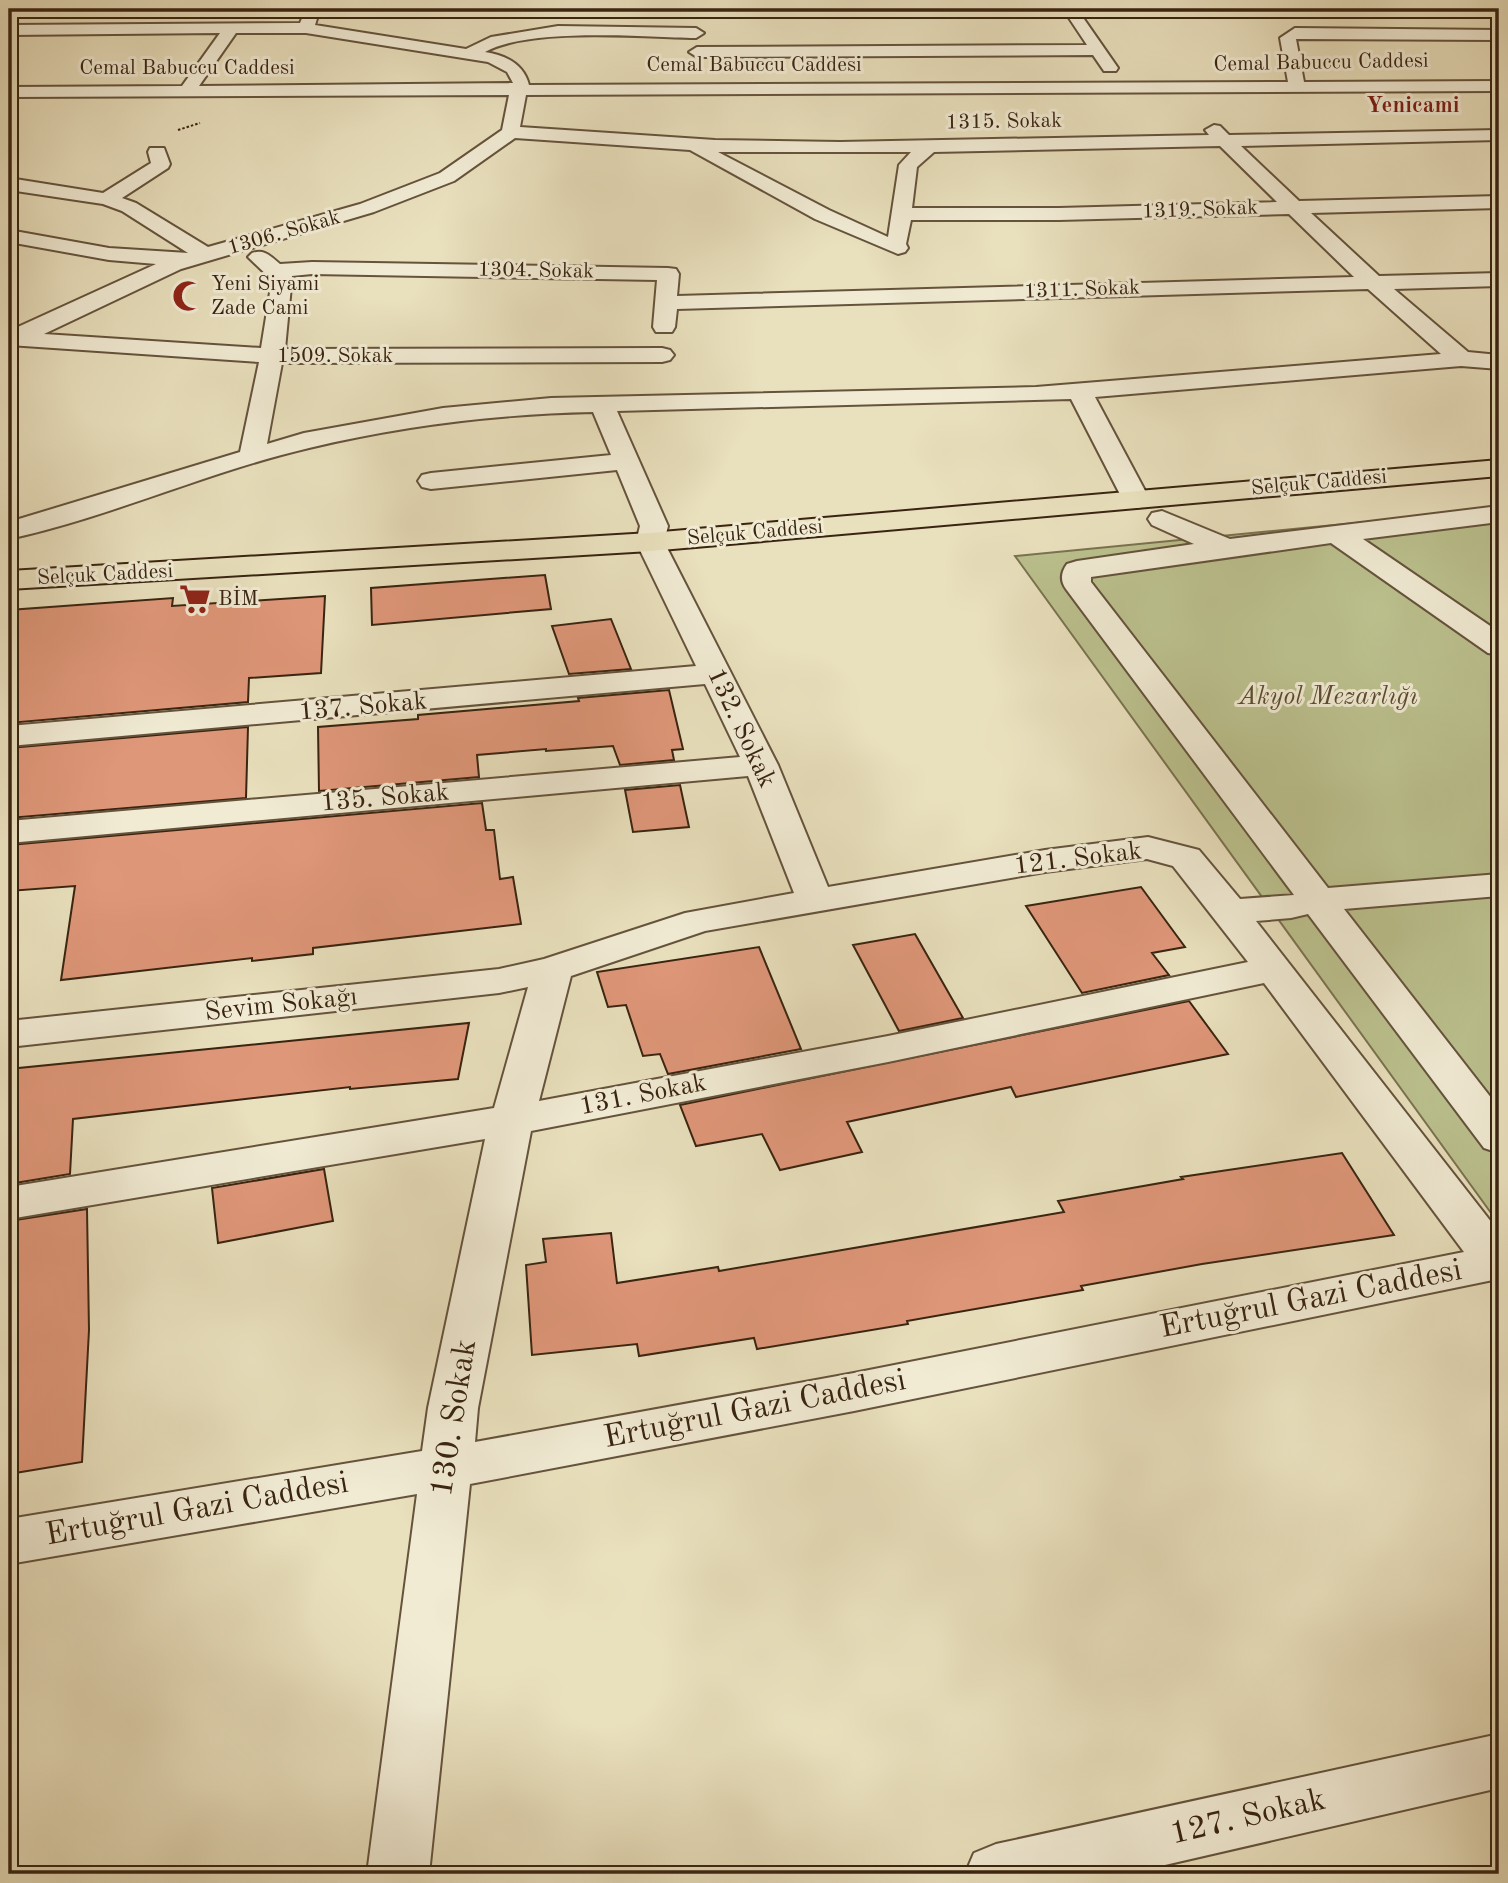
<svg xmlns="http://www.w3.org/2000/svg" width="1508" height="1883" font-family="'Old Standard TT',serif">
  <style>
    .green { fill: #bbc18e; stroke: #7a7250; stroke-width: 2 }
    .building { fill: #df9779; stroke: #392411; stroke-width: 2 }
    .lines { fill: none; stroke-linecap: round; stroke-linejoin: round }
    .minor-casing { stroke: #65533c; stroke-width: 4 }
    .major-casing { stroke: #392411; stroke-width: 4 }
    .path { stroke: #392411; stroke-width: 2; stroke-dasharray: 2.5 2; stroke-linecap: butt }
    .minor { fill: #f1ebd4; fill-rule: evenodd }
    .major { fill: #e9e0bd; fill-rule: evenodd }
    .labels { text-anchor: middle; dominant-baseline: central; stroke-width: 6; stroke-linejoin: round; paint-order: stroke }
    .far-street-label { font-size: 21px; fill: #392411; stroke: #f1ebd4 }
    .far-poi-label { font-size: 21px; fill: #392411; stroke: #f1ebd4; text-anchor: start }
    .far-neighbourhood-label { font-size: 23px; font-weight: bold; fill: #7a1f14; stroke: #f1ebd4 }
    .park-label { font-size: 26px; font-style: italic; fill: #5a4b30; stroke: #f1ebd4 }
    .street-label { font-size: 26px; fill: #392411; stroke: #f1ebd4 }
    .near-street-label { font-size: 32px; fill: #392411; stroke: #f1ebd4 }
  </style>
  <rect width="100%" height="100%" fill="#e9e0bd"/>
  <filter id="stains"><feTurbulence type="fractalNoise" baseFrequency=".00286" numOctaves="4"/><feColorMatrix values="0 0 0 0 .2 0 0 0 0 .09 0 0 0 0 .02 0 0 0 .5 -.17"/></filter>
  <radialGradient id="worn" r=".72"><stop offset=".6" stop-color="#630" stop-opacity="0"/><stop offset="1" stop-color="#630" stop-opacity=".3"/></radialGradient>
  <!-- green -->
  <path class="green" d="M 1499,509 L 1499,1224 L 1015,556 Z"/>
  <!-- building -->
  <path class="building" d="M 545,575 L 551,609 L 372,625 L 371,588 Z
    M 325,596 L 321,673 L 249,678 L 248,702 L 9,723 L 9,610 L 173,598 L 172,606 Z
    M 611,619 L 631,669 L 569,674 L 552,626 Z
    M 669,690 L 683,749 L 672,750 L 674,760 L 620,765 L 613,746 L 546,751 L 546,749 L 477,755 L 479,777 L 319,791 L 318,727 L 418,719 L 418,715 L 579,701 L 578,698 Z
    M 248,727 L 246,798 L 9,818 L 9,748 Z
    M 680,785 L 689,827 L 633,832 L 625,790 Z
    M 482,803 L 486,830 L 494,830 L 500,879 L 513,877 L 521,924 L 313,948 L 313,954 L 252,961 L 252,958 L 61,980 L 75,886 L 9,891 L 9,845 Z
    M 1141,887 L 1185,947 L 1152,953 L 1169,975 L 1082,993 L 1026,906 Z
    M 915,934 L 963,1018 L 899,1031 L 853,945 Z
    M 759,947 L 801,1049 L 668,1074 L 660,1054 L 643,1056 L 626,1005 L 608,1007 L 597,972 Z
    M 1189,1001 L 1228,1054 L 1016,1097 L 1011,1087 L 847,1122 L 862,1152 L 780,1170 L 762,1134 L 696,1146 L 680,1105 Z
    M 469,1023 L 458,1079 L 350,1089 L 350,1087 L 73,1119 L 70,1174 L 9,1184 L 9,1069 Z
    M 1342,1153 L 1394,1235 L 1202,1264 L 1081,1286 L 1083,1290 L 907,1321 L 908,1324 L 757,1349 L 754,1338 L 639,1356 L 637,1344 L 532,1355 L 526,1265 L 546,1262 L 543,1239 L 611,1233 L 617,1283 L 718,1267 L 719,1271 L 1064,1212 L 1058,1201 L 1183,1179 L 1181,1177 Z
    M 324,1169 L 333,1221 L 218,1243 L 212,1188 Z
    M 87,1209 L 89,1330 L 82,1462 L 9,1474 L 9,1221 Z"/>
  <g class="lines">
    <defs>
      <path id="minor" d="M 306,9 L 320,9 L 315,25 L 466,49 L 491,37 L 558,26 L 696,28 L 704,33 L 696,38 C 642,37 530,27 485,52 C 505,55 524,64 529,85 L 1288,82 L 1280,38 L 1295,28 L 1499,30 L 1499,40 L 1296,39 L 1304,82 L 1499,81 L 1499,91 L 526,95 L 520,127 L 715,140 L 840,142 L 1209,135 L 1205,130 L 1214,125 L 1220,126 L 1229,135 L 1499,130 L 1499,140 L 1241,146 L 1299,201 L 1499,196 L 1499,208 L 1311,213 L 1379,276 L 1499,273 L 1499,286 L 1394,289 L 1468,352 L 1499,355 L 1499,369 L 1461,366 L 1095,397 L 1150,500 L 1146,506 L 1136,508 L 1126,506 L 1071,399 L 617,411 L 668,526 L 664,542 L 778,765 L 828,887 L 1045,850 L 1148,837 L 1199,850 L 1240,899 L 1294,895 L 1066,589 C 1060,581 1061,572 1067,564 L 1077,561 L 1194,544 L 1152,525 L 1148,519 L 1152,513 L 1162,511 L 1230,539 L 1499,506 L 1499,522 L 1363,539 L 1499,632 L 1499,655 L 1488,653 L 1331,543 L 1091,577 L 1091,582 L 1328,888 L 1499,874 L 1499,896 L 1344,909 L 1499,1108 L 1499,1153 L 1484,1148 L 1308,914 L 1291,918 L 1256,921 L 1499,1232 L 1499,1282 L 1493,1280 L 854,1411 L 470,1484 L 429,1874 L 367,1874 L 417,1494 L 9,1564 L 9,1519 L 422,1451 L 428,1408 L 485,1139 L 9,1219 L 9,1187 L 494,1108 L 528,987 L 499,993 L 9,1047 L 9,1021 L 499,969 L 544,959 L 685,913 L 794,893 L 748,776 L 9,843 L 9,821 L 740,757 L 705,684 L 9,746 L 9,726 L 696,666 L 636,542 L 640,526 L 617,470 L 431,489 L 422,487 L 418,481 L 422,475 L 431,473 L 611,455 L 593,412 C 498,414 401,426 309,448 C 207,472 110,517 9,539 L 9,522 L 240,452 L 259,362 L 9,345 L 9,331 L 156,264 L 109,260 L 9,242 L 9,230 L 109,248 L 188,253 L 122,211 L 103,204 L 9,190 L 9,178 L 103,193 L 151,163 L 148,152 L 150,148 L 164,148 L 170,164 L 168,168 L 122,198 L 136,203 L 208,247 L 360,204 L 440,173 L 502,130 L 509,95 L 9,97 L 9,87 L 182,86 L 220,33 L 9,35 L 9,25 L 300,23 ZM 236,33 L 306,33 L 488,62 L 507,72 L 513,83 L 199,86 ZM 515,138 L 690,150 L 815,219 L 898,254 L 905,252 L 908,248 L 906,244 L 911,220 L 1059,220 L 1289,214 L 1354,277 L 677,296 L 679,274 L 676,269 L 668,268 L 312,262 L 280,264 C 270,256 265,249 252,253 L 248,257 L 272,280 L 261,348 L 44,334 L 181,269 L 374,212 L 454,181 ZM 1220,146 L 1277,202 L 1059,208 L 912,208 L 917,167 L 934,152 ZM 718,152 L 911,152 L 899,165 L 888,237 L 829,210 ZM 312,274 L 657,280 L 653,327 L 656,332 L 672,332 L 675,327 L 677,309 L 1368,289 L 1441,354 L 1036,387 L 551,398 L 443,408 L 304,433 L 267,444 L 282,363 L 662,362 L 670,360 L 674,355 L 670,350 L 662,348 L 285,349 L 292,276 ZM 1147,859 L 1173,866 L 1248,962 L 888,1036 L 539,1101 L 571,976 L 705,931 L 1045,872 ZM 1264,983 L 1464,1252 L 854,1373 L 475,1442 L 478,1408 L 531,1131 L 888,1062 Z
        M 1063,9 L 1077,9 L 1118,68 L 1116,71 L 1104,71 L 1093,55 L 697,57 L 689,52 L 697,47 L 1087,45 Z
        M 1499,1734 L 1499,1788 L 1126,1874 L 965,1874 L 974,1853 L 996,1844 Z"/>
      <path id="major" d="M 1499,460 L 1499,476 L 650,551 L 9,589 L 9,571 L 650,533 Z"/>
    </defs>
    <!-- minor casing -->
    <use href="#minor" class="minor-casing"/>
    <!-- major casing -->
    <use href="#major" class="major-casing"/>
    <!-- path -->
    <path class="path" d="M 178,130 L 200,123"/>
    <!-- minor -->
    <use href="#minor" class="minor"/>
    <!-- major -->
    <use href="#major" class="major"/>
  </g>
  <!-- icons -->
  <defs>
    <symbol id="mosque-bare" viewBox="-9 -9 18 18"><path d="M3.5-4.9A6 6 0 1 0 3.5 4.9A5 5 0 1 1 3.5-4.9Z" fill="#8f2418" stroke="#f1ebd4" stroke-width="2.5" paint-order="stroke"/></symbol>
    <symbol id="supermarket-bare" viewBox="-9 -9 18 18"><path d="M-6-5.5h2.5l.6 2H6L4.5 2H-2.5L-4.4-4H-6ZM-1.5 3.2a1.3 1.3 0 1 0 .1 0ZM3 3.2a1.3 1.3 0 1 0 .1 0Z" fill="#8f2418" stroke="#f1ebd4" stroke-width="2.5" paint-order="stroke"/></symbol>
  </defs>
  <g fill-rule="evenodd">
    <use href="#mosque-bare" x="166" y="274" width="44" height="44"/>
    <use href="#supermarket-bare" x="173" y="577" width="44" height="44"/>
  </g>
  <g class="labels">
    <!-- far-street labels -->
    <g class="far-street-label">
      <text transform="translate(1321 63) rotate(-1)">Cemal Babuccu Caddesi</text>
      <text x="754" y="65">Cemal Babuccu Caddesi</text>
      <text x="187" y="68">Cemal Babuccu Caddesi</text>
      <text transform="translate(1004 122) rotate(-1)">1315. Sokak</text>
      <text transform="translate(1200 210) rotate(-2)">1319. Sokak</text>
      <text transform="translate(284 233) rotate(-16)">1306. Sokak</text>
      <text transform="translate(536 271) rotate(1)">1304. Sokak</text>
      <text transform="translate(1082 290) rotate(-2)">1311. Sokak</text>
      <text x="335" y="356">1509. Sokak</text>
      <text transform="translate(1319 483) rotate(-5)">Selçuk Caddesi</text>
      <text transform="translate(755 533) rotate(-5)">Selçuk Caddesi</text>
      <text transform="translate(105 575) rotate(-3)">Selçuk Caddesi</text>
    </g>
    <!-- far-poi labels -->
    <g class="far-poi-label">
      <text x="211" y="284">Yeni Siyami<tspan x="211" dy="24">Zade Cami</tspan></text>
      <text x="218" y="599">BİM</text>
    </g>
    <!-- far-neighbourhood labels -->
    <g class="far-neighbourhood-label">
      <text x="1413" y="105">Yenicami</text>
    </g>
    <!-- park labels -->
    <g class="park-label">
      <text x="1328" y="697">Akyol Mezarlığı</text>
    </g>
    <!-- street labels -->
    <g class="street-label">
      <text transform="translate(363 707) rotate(-5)">137. Sokak</text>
      <text transform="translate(741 728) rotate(65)">132. Sokak</text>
      <text transform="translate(385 798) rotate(-5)">135. Sokak</text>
      <text transform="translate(1078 859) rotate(-7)">121. Sokak</text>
      <text transform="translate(281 1005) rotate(-6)">Sevim Sokağı</text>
      <text transform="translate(643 1095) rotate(-11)">131. Sokak</text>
    </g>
    <!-- near-street labels -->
    <g class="near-street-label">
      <text transform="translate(1311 1300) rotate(-11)">Ertuğrul Gazi Caddesi</text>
      <text transform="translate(755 1410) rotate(-11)">Ertuğrul Gazi Caddesi</text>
      <text transform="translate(455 1418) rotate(-81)">130. Sokak</text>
      <text transform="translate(197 1510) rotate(-10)">Ertuğrul Gazi Caddesi</text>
      <text transform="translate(1248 1818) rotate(-13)">127. Sokak</text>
    </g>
  </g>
  <!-- margin -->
  <rect width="1508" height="1883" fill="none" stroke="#e9e0bd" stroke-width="35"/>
  <rect x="10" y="10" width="1487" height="1862" fill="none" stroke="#392411" stroke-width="3.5"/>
  <rect x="18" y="18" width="1473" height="1848" fill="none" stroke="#392411" stroke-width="2"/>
  <rect width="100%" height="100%" filter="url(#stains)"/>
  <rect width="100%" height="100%" fill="url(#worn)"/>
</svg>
